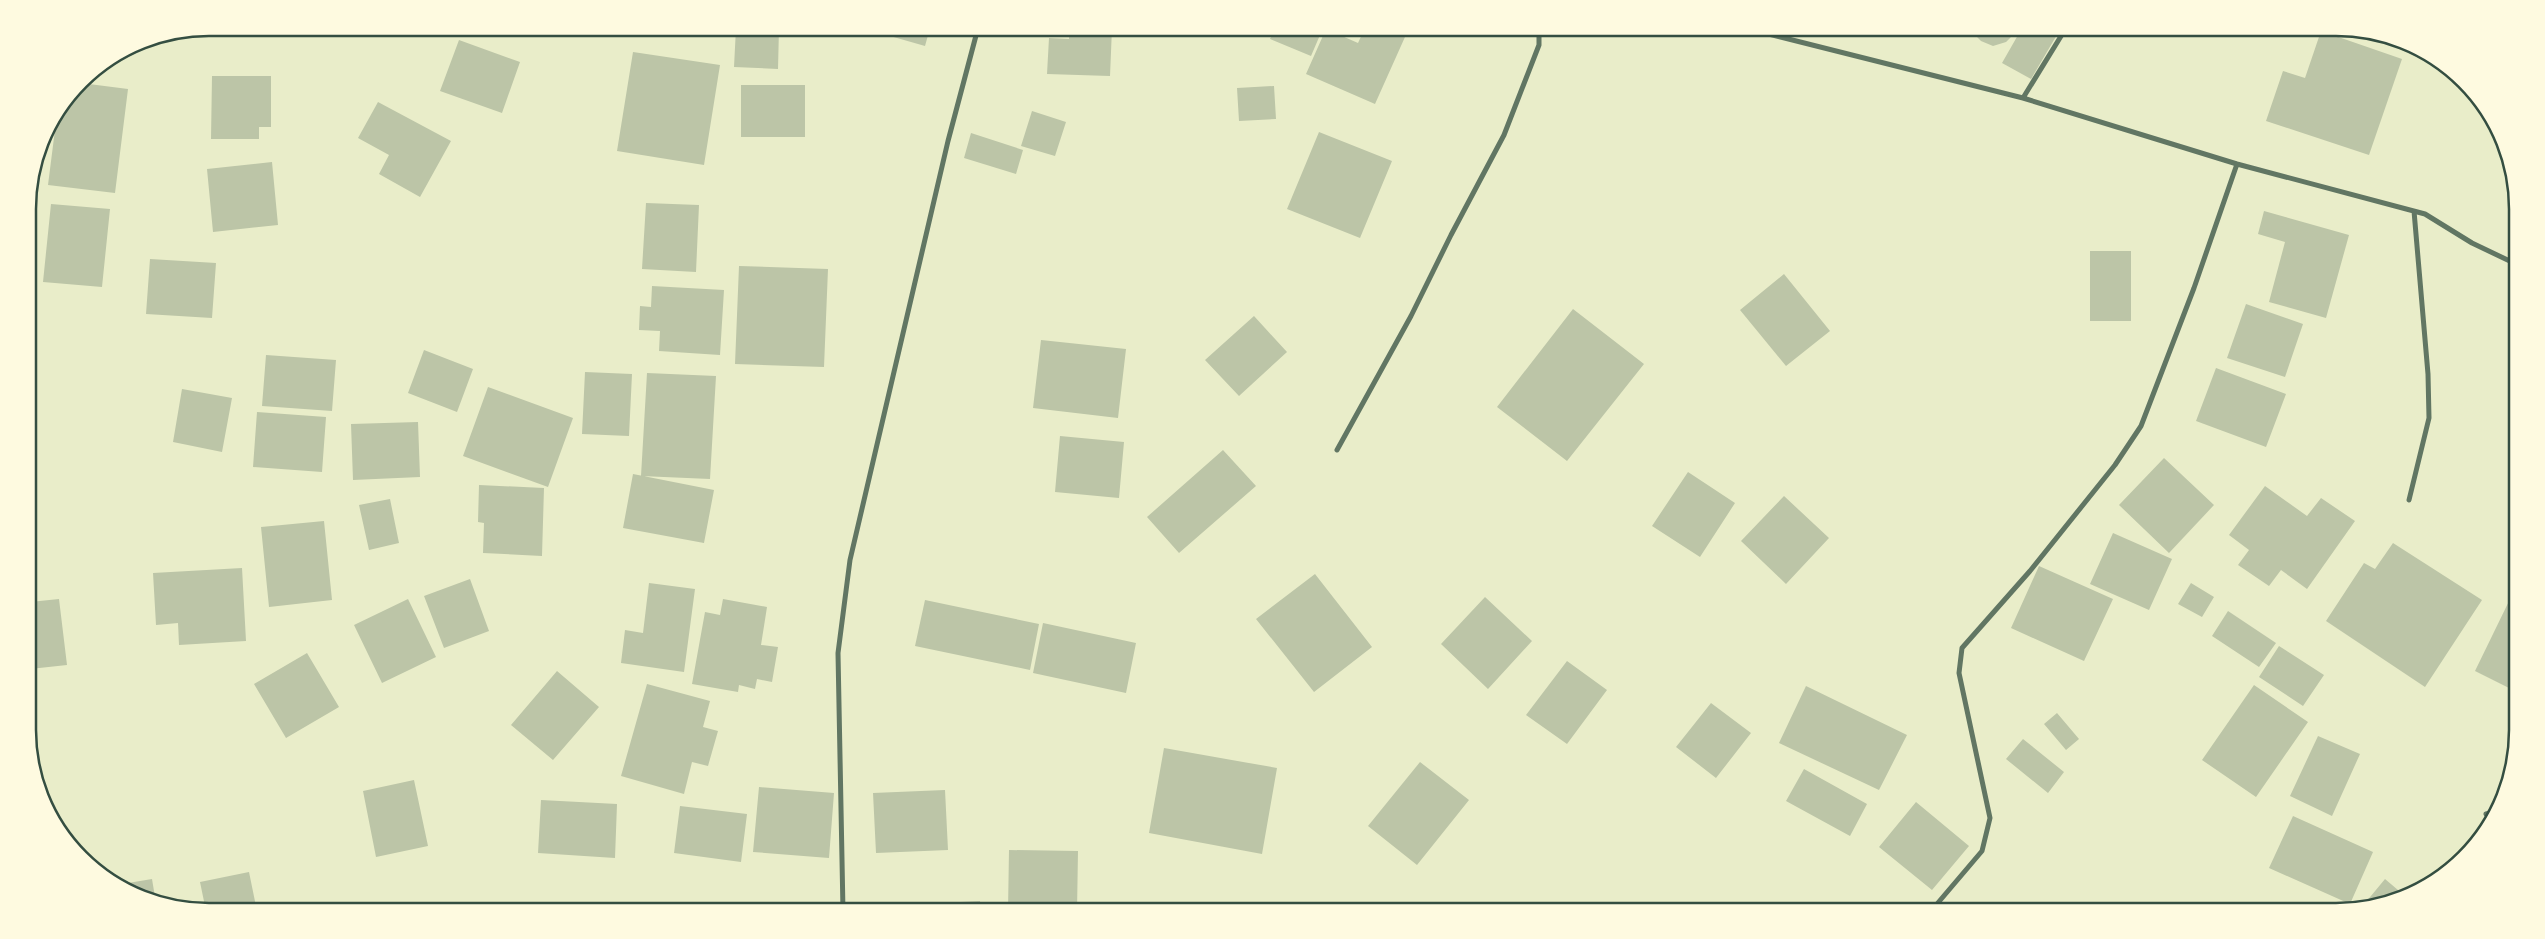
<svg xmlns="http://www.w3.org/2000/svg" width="2545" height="939" font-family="'Zilla Slab',serif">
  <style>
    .building { fill: #bcc5a7 }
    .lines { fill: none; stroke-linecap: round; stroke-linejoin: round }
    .minor { stroke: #617663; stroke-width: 5 }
    .rim { fill: none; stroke: #344e41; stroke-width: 2.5 }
  </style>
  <rect width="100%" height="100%" fill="#e9edc9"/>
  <!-- building -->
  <path class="building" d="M 736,28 L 779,28 L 778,69 L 734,67 Z
    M 877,28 L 930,28 L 925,46 L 876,32 Z
    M 1069,28 L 1112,28 L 1110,76 L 1047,74 L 1049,38 L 1069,39 Z
    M 1275,28 L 1323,28 L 1311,56 L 1270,39 Z
    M 1365,28 L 1409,28 L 1375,104 L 1306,74 L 1326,29 L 1358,43 Z
    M 1974,28 L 2014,28 L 2011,37 L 2006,42 L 1993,46 L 1981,41 L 1977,37 Z
    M 2022,28 L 2061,28 L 2031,79 L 2002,63 Z
    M 2321,31 L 2402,59 L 2369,155 L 2266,121 L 2283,71 L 2305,78 Z
    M 459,40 L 520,62 L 502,113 L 440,91 Z
    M 633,52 L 720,65 L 704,165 L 617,151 Z
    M 212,76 L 271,76 L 271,127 L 259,127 L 259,139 L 211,139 Z
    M 81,83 L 128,89 L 115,193 L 48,185 L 57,114 Z
    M 741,85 L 805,85 L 805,137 L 741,137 Z
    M 1274,86 L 1276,119 L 1239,121 L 1237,88 Z
    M 378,102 L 451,141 L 420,197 L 379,174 L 389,155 L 358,138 Z
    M 1032,111 L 1066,122 L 1055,156 L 1021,146 Z
    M 1319,132 L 1392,161 L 1360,238 L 1287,209 Z
    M 971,133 L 1023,150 L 1016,174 L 964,158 Z
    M 272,162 L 278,225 L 213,232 L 207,169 Z
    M 646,203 L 699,205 L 696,272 L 642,269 Z
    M 51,204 L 110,209 L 102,287 L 43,282 Z
    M 2264,211 L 2349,235 L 2326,318 L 2269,302 L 2285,242 L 2258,234 Z
    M 2090,251 L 2131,251 L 2131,321 L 2090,321 Z
    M 150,259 L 216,263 L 212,318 L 146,314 Z
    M 739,266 L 828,269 L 824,367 L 735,364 Z
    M 1784,274 L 1830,331 L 1786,366 L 1740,310 Z
    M 652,286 L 724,290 L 720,355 L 659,351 L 660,331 L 639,330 L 640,306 L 651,307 Z
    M 2246,304 L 2303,324 L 2285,377 L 2227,358 Z
    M 1573,309 L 1644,364 L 1567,461 L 1497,407 Z
    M 1254,316 L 1287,352 L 1239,396 L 1205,360 Z
    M 1041,340 L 1126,349 L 1118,418 L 1033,408 Z
    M 424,350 L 473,369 L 457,412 L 408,393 Z
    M 266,355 L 336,360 L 332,411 L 262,406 Z
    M 2216,368 L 2286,394 L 2266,447 L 2196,421 Z
    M 585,372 L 632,374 L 629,436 L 582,434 Z
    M 647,373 L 716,376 L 710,479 L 641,476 Z
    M 488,387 L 573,418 L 548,487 L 463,456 Z
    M 182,389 L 232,398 L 222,452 L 173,442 Z
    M 257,412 L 326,417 L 322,472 L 253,467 Z
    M 418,422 L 420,477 L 353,480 L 351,424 Z
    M 1060,436 L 1124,442 L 1119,498 L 1055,492 Z
    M 1223,450 L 1256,486 L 1179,553 L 1147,517 Z
    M 2164,458 L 2214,505 L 2169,553 L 2119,505 Z
    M 1688,472 L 1735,503 L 1700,557 L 1652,526 Z
    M 633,474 L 714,490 L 704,543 L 623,528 Z
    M 479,485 L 544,488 L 542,556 L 483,553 L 484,523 L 478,522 Z
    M 2265,486 L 2307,516 L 2321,498 L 2355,521 L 2307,589 L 2281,570 L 2269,586 L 2238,565 L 2249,550 L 2229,535 Z
    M 1784,496 L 1829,538 L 1786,584 L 1741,541 Z
    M 390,499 L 399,543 L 369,550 L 359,505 Z
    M 324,521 L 332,600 L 269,607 L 261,527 Z
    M 2113,533 L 2172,559 L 2149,610 L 2090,584 Z
    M 2393,543 L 2482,600 L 2425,687 L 2326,621 L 2364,563 L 2375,569 Z
    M 2039,566 L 2113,599 L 2084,661 L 2011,628 Z
    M 242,568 L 246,641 L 179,645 L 178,623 L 156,625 L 153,573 Z
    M 1315,574 L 1372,647 L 1314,692 L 1256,619 Z
    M 470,579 L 489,631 L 444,648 L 424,596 Z
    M 649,583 L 695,589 L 684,672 L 621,663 L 625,630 L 643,633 Z
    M 2191,583 L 2214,597 L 2202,617 L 2178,604 Z
    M 1485,597 L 1532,641 L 1488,689 L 1441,644 Z
    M 2511,597 L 2517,600 L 2517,692 L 2475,671 Z
    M 59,599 L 67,665 L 30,669 L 30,602 Z
    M 408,599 L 436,657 L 382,683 L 354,625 Z
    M 723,599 L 767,607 L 761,645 L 778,647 L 772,682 L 757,679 L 755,689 L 739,685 L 738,692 L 692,684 L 705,612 L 720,615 Z
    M 925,600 L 1039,624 L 1030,670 L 915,646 Z
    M 2228,611 L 2276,643 L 2259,667 L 2212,636 Z
    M 1043,623 L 1136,643 L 1126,693 L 1033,673 Z
    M 2279,646 L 2324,675 L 2303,706 L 2259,677 Z
    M 307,653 L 339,707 L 286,738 L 254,684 Z
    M 1567,661 L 1607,690 L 1567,744 L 1526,715 Z
    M 557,671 L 599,707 L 553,760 L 511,725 Z
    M 647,684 L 710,701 L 703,727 L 718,731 L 708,766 L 692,762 L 684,794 L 621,776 Z
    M 2254,685 L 2308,722 L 2256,797 L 2202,760 Z
    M 1806,686 L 1907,735 L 1879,790 L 1779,743 Z
    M 1711,703 L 1751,733 L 1716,778 L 1676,747 Z
    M 2057,713 L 2079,739 L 2066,750 L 2044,724 Z
    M 2318,736 L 2360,754 L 2332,816 L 2290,796 Z
    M 2023,739 L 2064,772 L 2048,793 L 2006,759 Z
    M 1164,748 L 1277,768 L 1262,854 L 1149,833 Z
    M 1420,762 L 1469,800 L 1417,865 L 1368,826 Z
    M 1804,769 L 1867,804 L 1850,836 L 1786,801 Z
    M 414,780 L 428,846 L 376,857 L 363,791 Z
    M 759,787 L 834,793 L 829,858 L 753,852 Z
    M 945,790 L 948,850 L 876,853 L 873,793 Z
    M 541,800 L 617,804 L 615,858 L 538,853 Z
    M 1916,802 L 1969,846 L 1932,890 L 1879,847 Z
    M 680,806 L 747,814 L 741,862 L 674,853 Z
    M 2293,816 L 2373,852 L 2350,904 L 2269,868 Z
    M 1009,850 L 1078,851 L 1077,911 L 1008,911 Z
    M 249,872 L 257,911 L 206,911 L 200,882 Z
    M 152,879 L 156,903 L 116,885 Z
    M 2385,879 L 2405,896 L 2394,902 L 2361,908 Z
    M 980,901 L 981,911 L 923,911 L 922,904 Z"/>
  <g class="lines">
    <!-- minor -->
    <path class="minor" d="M 1745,28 L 2023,98 L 2237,164 L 2425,214 L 2472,243 L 2516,264
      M 2023,98 L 2066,28
      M 1337,450 L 1411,316 L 1451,235 L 1504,135 L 1539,45 L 1539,28
      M 2409,500 L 2429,418 L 2428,374 L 2414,211
      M 2486,814 L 2497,811
      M 1382,908 L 1397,911
      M 843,911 L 838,653 L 850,560 L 948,141 L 978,28
      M 1931,911 L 1982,851 L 1990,818 L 1959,673 L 1962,648 L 2030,571 L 2115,465 L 2141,426 L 2194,288 L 2237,164"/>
  </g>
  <!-- crop -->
  <path d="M0 0H2545V939H0ZM209 36H2336A173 173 0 0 1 2509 209V730A173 173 0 0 1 2336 903H209A173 173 0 0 1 36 730V209A173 173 0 0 1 209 36Z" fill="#fefae0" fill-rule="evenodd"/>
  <path class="rim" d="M209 36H2336A173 173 0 0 1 2509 209V730A173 173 0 0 1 2336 903H209A173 173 0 0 1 36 730V209A173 173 0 0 1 209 36Z"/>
</svg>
